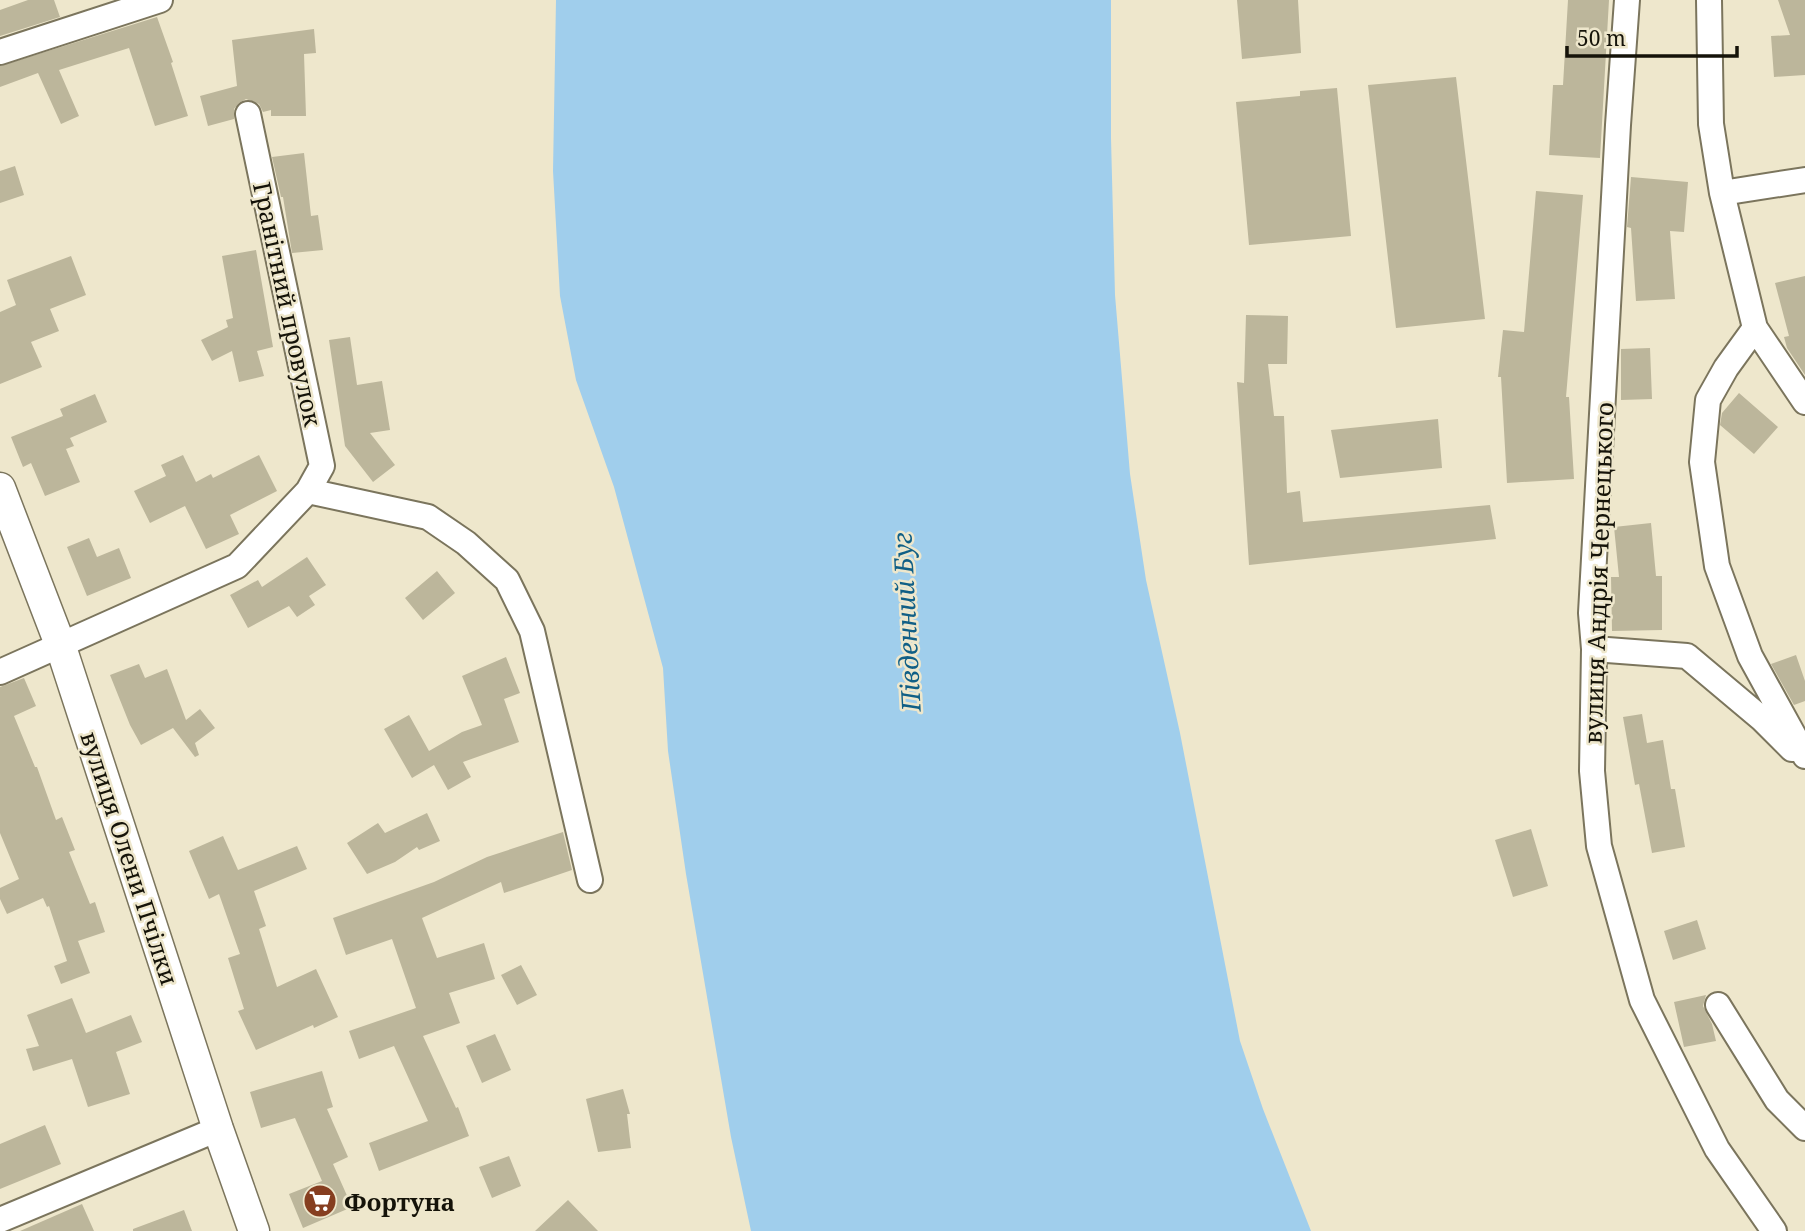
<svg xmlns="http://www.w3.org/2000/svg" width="1805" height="1231" font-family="'Noto Serif',serif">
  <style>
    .water { fill: #a0ceec }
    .building { fill: #bcb69b }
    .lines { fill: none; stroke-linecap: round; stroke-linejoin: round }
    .minor-casing { stroke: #7b755d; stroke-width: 28 }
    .tertiary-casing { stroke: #7b755d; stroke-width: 33 }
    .minor { stroke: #fff; stroke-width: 24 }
    .tertiary { stroke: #fff; stroke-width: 30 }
    .labels { text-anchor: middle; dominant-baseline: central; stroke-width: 5; stroke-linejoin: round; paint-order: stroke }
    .street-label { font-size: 24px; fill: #151309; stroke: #eee7cc }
    .poi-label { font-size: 24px; font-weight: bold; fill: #151309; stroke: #eee7cc; text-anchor: start }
    .water-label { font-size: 26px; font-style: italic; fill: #105f86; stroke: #eee7cc }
  </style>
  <rect width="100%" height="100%" fill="#eee7cc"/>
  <!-- water -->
  <path class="water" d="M 556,0 L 1111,0 L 1111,138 L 1115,295 L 1130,474 L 1146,580 L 1180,733 L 1240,1041 L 1263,1109 L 1311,1231 L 751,1231 L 731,1137 L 686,874 L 668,751 L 663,668 L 614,487 L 576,380 L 560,296 L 553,171 Z"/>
  <!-- building -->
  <path class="building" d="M 28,0 L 54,0 L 60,17 L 0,36 L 0,10 Z
    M 1237,0 L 1298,0 L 1301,53 L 1242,59 Z
    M 1568,0 L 1609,0 L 1600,158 L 1549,155 L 1553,85 L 1563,85 Z
    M 1778,0 L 1805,0 L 1805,75 L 1774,77 L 1771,36 L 1790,35 Z
    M 157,17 L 173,62 L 171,63 L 188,116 L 155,126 L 129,48 L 59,70 L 79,116 L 61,124 L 38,73 L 0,87 L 0,66 Z
    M 314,29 L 316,53 L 304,54 L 306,116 L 271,116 L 271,110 L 263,112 L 259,104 L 246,99 L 239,103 L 234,109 L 234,119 L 208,126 L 200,96 L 237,86 L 232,40 Z
    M 1456,77 L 1485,319 L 1396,328 L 1368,85 Z
    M 1337,88 L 1351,236 L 1249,245 L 1236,102 L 1300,96 L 1300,91 Z
    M 304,153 L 311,216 L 318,215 L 323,250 L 292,253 L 283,197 L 281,197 L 272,157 Z
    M 15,166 L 24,195 L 0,203 L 0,171 Z
    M 1631,177 L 1688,182 L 1684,232 L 1670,231 L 1675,299 L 1636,301 L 1631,228 L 1627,227 Z
    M 1536,191 L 1583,195 L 1566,397 L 1569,397 L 1574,479 L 1507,483 L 1501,377 L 1498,377 L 1503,330 L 1524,332 Z
    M 256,250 L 273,347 L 257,351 L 264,376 L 239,382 L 232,351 L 212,361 L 201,340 L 228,327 L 226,320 L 233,318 L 222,256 Z
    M 71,256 L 86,295 L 50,309 L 59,331 L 31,342 L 42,367 L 0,384 L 0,312 L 16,305 L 7,280 Z
    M 1805,276 L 1805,375 L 1787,348 L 1784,337 L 1789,336 L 1775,283 Z
    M 1246,315 L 1288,316 L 1287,364 L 1268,364 L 1274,416 L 1284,416 L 1287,493 L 1300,491 L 1303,522 L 1490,505 L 1496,539 L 1249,565 L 1237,382 L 1244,383 Z
    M 350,337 L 357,385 L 382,381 L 390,430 L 370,433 L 395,465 L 373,482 L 345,446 L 329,340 Z
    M 1650,348 L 1652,399 L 1621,400 L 1621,349 Z
    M 1739,393 L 1778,427 L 1754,454 L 1720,425 L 1722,413 Z
    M 95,394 L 107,422 L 70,438 L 74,446 L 66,449 L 80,482 L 45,496 L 31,463 L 23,467 L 11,437 L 63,416 L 60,409 Z
    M 1438,419 L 1442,468 L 1340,478 L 1331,430 Z
    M 183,455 L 196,482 L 211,474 L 213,478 L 259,455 L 277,491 L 230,515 L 239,534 L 206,549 L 185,506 L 150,523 L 134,491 L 166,476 L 161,465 Z
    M 1651,523 L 1656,576 L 1662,576 L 1662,630 L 1612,631 L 1611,577 L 1619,577 L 1614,527 Z
    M 89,538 L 97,557 L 119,548 L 131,578 L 87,596 L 67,547 Z
    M 307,557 L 326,585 L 309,596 L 315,605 L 297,617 L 289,606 L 248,628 L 230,595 L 258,580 L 262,587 Z
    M 437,571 L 455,593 L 423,620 L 405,598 Z
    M 1796,655 L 1805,681 L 1805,701 L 1794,705 L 1771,664 Z
    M 506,657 L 520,693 L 504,699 L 519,742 L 463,762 L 471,777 L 448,790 L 434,765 L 412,778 L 384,729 L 409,715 L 429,751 L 462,732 L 482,725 L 462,676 Z
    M 139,664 L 145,678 L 167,669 L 186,720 L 200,709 L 215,728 L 195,743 L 199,755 L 195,757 L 173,728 L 141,745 L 130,725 L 110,675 Z
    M 24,678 L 36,706 L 14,716 L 35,767 L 37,767 L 56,820 L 62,817 L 75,850 L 69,852 L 90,904 L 95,902 L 105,932 L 78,941 L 90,973 L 61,984 L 54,966 L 67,961 L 49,906 L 47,907 L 43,898 L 7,914 L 0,899 L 0,888 L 19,879 L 0,833 L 0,687 Z
    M 1642,714 L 1647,743 L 1663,740 L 1671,789 L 1675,789 L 1685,847 L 1652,853 L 1639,784 L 1635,785 L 1623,717 Z
    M 427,813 L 440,841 L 419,850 L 417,847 L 395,862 L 367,874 L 347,843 L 378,823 L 385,833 Z
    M 1531,829 L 1548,886 L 1513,897 L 1495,840 Z
    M 563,832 L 572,870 L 504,893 L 501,882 L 422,918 L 437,958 L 484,943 L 495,979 L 449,993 L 460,1023 L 423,1036 L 456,1108 L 458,1107 L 469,1136 L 379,1171 L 369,1143 L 428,1121 L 394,1046 L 359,1059 L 349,1031 L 416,1008 L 392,939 L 346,955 L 333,918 L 434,882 L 487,857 Z
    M 223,836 L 238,870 L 297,846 L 307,869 L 254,891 L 266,926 L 259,929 L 277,987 L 316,969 L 338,1017 L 314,1028 L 313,1025 L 256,1050 L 238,1011 L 244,1009 L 228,958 L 240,954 L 219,894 L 209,899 L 189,851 Z
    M 1697,920 L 1706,949 L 1673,960 L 1664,931 Z
    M 521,965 L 537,995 L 517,1005 L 501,975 Z
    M 1706,995 L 1703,1006 L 1712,1024 L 1716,1041 L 1684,1047 L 1674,1002 Z
    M 72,998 L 86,1033 L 131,1015 L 142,1042 L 116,1052 L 130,1094 L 88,1107 L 72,1059 L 33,1071 L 26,1049 L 39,1046 L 27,1015 Z
    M 495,1034 L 511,1070 L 482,1083 L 466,1046 Z
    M 322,1071 L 333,1107 L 327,1109 L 348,1157 L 333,1164 L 352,1207 L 303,1228 L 289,1194 L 322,1181 L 295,1118 L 261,1128 L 250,1092 Z
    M 623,1089 L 630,1114 L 627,1114 L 631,1148 L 598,1152 L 586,1099 Z
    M 45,1125 L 61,1164 L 0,1189 L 0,1144 Z
    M 509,1156 L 521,1186 L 492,1198 L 479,1167 Z
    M 568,1200 L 598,1231 L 535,1231 Z
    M 82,1204 L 94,1231 L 20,1231 Z
    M 184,1210 L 192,1231 L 133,1231 L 133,1229 Z"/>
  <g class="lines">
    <defs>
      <path id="minor" d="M 1627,0 L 1618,125 L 1591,613 L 1594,649 L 1592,771 L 1599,846 L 1642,1000 L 1717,1149 L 1774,1231
        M 1709,0 L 1711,124 L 1722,193 L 1755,328 L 1805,402
        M 0,52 L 160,0
        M 248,114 L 322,466 L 308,491
        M 1722,193 L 1805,180
        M 1755,328 L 1726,368 L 1708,400 L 1702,462 L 1717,566 L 1750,656 L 1805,756
        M 1594,649 L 1687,656 L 1762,719 L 1792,749
        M 0,672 L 237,566 L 308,491 L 428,517 L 466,543 L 507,580 L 532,631 L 590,880
        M 1718,1005 L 1777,1100 L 1805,1128
        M 0,1220 L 218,1129"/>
      <path id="tertiary" d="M 0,488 L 60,644 L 218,1129 L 254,1231"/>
    </defs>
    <!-- minor casing -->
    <use href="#minor" class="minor-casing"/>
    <!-- tertiary casing -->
    <use href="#tertiary" class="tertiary-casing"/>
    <!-- minor -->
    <use href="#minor" class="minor"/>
    <!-- tertiary -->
    <use href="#tertiary" class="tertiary"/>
  </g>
  <!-- icons -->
  <defs>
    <symbol id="supermarket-disc" viewBox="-11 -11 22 22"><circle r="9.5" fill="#863e20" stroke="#eee7cc"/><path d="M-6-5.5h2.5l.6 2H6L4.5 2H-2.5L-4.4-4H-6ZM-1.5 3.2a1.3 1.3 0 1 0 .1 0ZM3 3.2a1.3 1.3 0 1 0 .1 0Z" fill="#fff"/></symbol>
  </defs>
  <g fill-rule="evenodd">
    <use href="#supermarket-disc" x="301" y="1182" width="38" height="38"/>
  </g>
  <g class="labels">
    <!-- street labels -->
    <g class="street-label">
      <text transform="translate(288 304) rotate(78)">Гранітний провулок</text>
      <text transform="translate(1598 573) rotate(-88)">вулиця Андрія Чернецького</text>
      <text transform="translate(130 858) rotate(72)">вулиця Олени Пчілки</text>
    </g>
    <!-- poi labels -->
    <g class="poi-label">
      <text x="344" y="1201">Фортуна</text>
    </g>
    <!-- water labels -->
    <g class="water-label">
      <text transform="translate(906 622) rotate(-93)">Південний Буг</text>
    </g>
  </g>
  <!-- scale -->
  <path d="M1567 46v10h170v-10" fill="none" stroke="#151309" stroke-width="3.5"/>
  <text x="1577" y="46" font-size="21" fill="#151309" stroke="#eee7cc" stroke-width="5" paint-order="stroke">50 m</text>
</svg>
